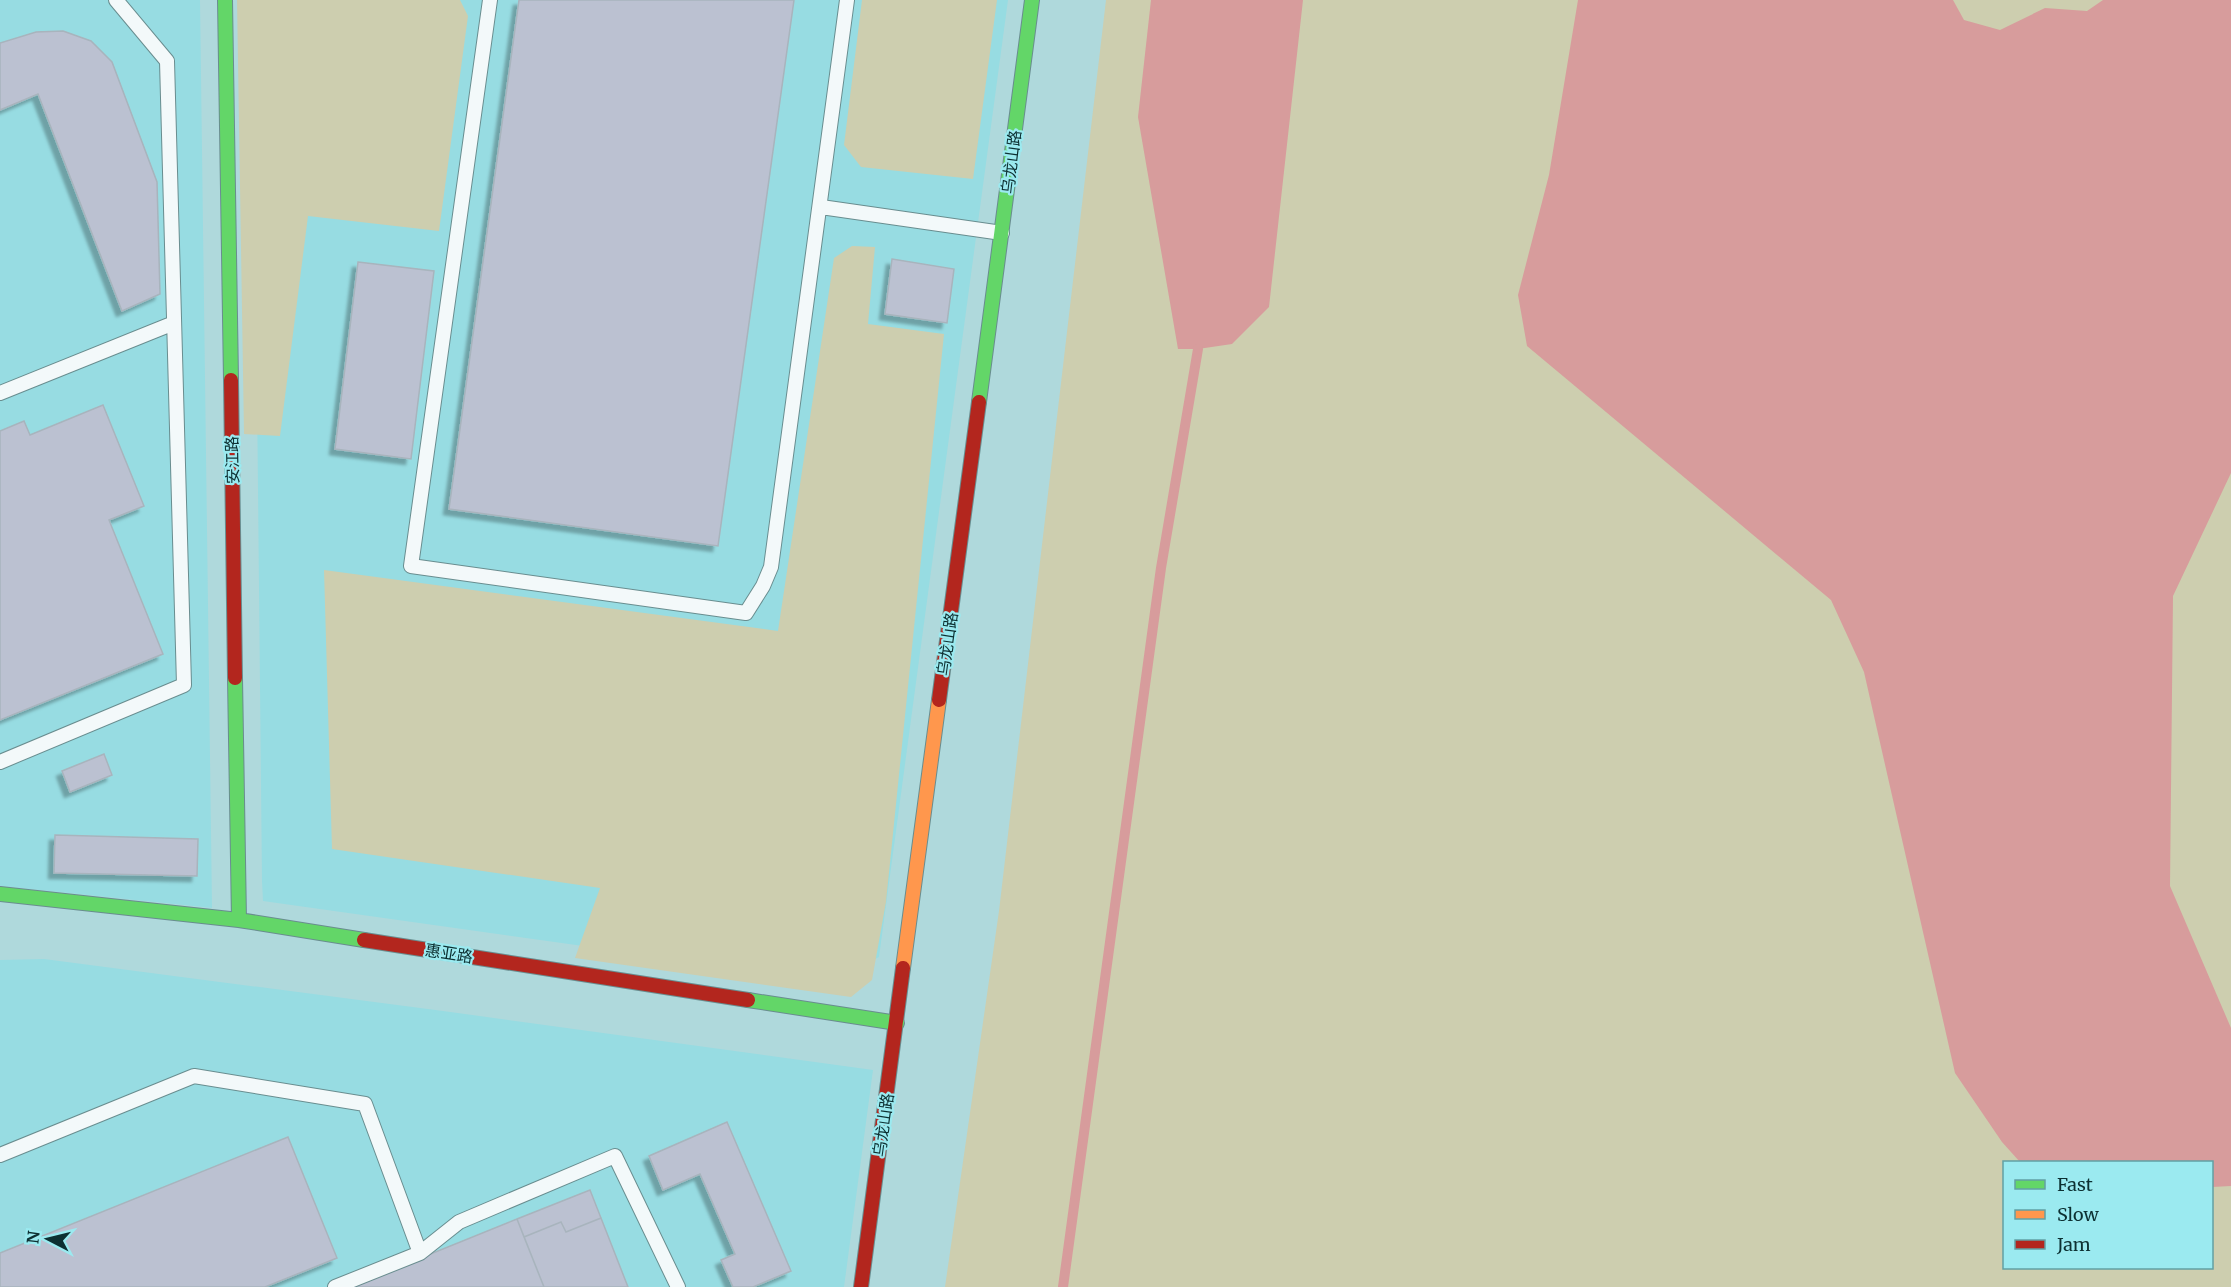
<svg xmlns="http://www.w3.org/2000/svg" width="2231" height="1287" font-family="Merriweather,'Noto Sans SC',serif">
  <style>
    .built { fill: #97dce2 }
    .green { fill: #cdceaf; fill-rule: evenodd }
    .water { fill: #d79c9c }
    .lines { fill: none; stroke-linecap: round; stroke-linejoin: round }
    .stream { stroke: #d79c9c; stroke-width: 10 }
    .building { fill: #bbc1d1; stroke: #a8b4bd; stroke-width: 1.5; filter: url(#shadow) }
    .lane-casing { stroke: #698d8f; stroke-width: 16 }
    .fast-casing { stroke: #698d8f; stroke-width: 16 }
    .slow-casing { stroke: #698d8f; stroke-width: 16 }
    .jam-casing { stroke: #698d8f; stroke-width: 16 }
    .lane { stroke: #f3f9fa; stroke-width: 14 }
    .fast { stroke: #63d668; stroke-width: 14 }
    .slow { stroke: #ff974d; stroke-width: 14 }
    .jam { stroke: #b3261e; stroke-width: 14 }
    .labels { text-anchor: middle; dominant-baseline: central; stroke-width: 4.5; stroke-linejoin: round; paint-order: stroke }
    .street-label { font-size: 16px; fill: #0d3032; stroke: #9beaf0 }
  </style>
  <defs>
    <filter id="shadow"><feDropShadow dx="-5.5" dy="5.5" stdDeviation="1.5" flood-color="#0004"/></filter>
  </defs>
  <rect width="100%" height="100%" fill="#afd9dc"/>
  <!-- built -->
  <path class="built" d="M 0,0 L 200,0 L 212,908 L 0,886 Z
    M 253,0 L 1008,0 L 879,957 L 833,981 L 263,901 L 262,881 Z
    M 44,959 L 443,1011 L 873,1070 L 844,1287 L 0,1287 L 0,960 Z"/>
  <!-- green -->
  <path class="green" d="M 237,0 L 460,0 L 468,16 L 439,231 L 308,216 L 280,436 L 244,434 Z
    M 862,0 L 997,0 L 973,179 L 861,167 L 844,145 Z
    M 1106,0 L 2231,0 L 2231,1287 L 945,1287 L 999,911 ZM 2004,1162 L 2212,1162 L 2212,1268 L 2004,1268 Z
    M 852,246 L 875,247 L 868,324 L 944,334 L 886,902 L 872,980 L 851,997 L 575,958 L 600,888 L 332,849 L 324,570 L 778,631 L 834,258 Z"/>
  <!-- water -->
  <path class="water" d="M 1151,0 L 1303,0 L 1269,307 L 1232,344 L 1198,349 L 1178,349 L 1138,117 Z
    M 1578,0 L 1953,0 L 1964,20 L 2000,30 L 2045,8 L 2087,11 L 2103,0 L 2231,0 L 2231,473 L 2173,596 L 2170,886 L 2231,1028 L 2231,1186 L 2212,1187 L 2212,1162 L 2020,1162 L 2002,1142 L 1955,1073 L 1864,672 L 1831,600 L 1527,346 L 1518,295 L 1549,175 Z"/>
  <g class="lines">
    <!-- stream -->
    <path class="stream" d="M 1063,1287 L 1161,568 L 1198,349"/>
  </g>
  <!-- building -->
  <path class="building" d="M 519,0 L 794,0 L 718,546 L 449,509 Z
    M 63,31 L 91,41 L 112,62 L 157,182 L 160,294 L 122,311 L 38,94 L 0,110 L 0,43 L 36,32 Z
    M 892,259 L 954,269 L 947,323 L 885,314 Z
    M 358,262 L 434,271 L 411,459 L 335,449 Z
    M 103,405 L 144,506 L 109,520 L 163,654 L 0,720 L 0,431 L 24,421 L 30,435 Z
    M 104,754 L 112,775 L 70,792 L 62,771 Z
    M 55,835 L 198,839 L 197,876 L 54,873 Z
    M 727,1122 L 791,1271 L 753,1287 L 733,1287 L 721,1260 L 735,1254 L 700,1174 L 663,1190 L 649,1156 Z
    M 288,1137 L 337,1258 L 265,1287 L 0,1287 L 0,1253 Z
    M 590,1190 L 601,1218 L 566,1232 L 561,1222 L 524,1237 L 517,1219 Z
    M 601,1218 L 628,1287 L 544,1287 L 524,1237 L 561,1222 L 566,1232 Z
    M 517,1219 L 544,1287 L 349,1287 Z"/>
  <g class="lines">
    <defs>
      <path id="lane" d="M 490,0 L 411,566 L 746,613 L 763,586 L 771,567 L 847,0
        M 821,207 L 1002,233
        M 0,393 L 174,323
        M 0,762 L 184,685 L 167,61 L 116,0
        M 0,1155 L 194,1076 L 365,1104 L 420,1253
        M 335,1287 L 420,1253 L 459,1222 L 615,1156 L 678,1287"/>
      <path id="fast" d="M 225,0 L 231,380
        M 979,402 L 1032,0
        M 235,678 L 239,920
        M 0,894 L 239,920 L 364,940
        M 748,1000 L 897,1023"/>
      <path id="slow" d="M 903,968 L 939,700"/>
      <path id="jam" d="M 231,380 L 235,678
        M 939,700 L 979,402
        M 364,940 L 748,1000
        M 861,1287 L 903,968"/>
    </defs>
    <!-- lane casing -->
    <use href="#lane" class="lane-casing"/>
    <!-- fast casing -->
    <use href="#fast" class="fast-casing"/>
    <!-- slow casing -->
    <use href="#slow" class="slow-casing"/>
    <!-- jam casing -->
    <use href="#jam" class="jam-casing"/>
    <!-- lane -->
    <use href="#lane" class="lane"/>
    <!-- fast -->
    <use href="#fast" class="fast"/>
    <!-- slow -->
    <use href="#slow" class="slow"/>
    <!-- jam -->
    <use href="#jam" class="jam"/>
  </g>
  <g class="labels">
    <!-- street labels -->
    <g class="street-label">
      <text transform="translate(1011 162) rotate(-83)">乌龙山路</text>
      <text transform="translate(232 460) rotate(-91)">安江路</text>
      <text transform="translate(947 644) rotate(-82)">乌龙山路</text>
      <text transform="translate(449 953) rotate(9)">惠亚路</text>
      <text transform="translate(883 1125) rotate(-82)">乌龙山路</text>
    </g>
  </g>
  <!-- legend -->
  <rect x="2003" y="1161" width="210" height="108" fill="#9beaf0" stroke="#62a0a4" stroke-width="1.5"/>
  <rect x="2015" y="1180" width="30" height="9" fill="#63d668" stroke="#62a0a4" stroke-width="1.5"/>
  <text x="2057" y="1191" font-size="18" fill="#0d3032">Fast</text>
  <rect x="2015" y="1210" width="30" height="9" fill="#ff974d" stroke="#62a0a4" stroke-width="1.5"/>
  <text x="2057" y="1221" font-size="18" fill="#0d3032">Slow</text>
  <rect x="2015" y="1240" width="30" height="9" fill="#b3261e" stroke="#62a0a4" stroke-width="1.5"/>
  <text x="2057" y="1251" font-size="18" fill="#0d3032">Jam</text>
  <!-- north arrow -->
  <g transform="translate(48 1239) rotate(277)" stroke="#9beaf0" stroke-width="4.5" paint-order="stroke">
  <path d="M0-4.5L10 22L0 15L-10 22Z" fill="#0d3032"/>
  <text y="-9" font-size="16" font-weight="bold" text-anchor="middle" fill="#0d3032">N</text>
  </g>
</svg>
